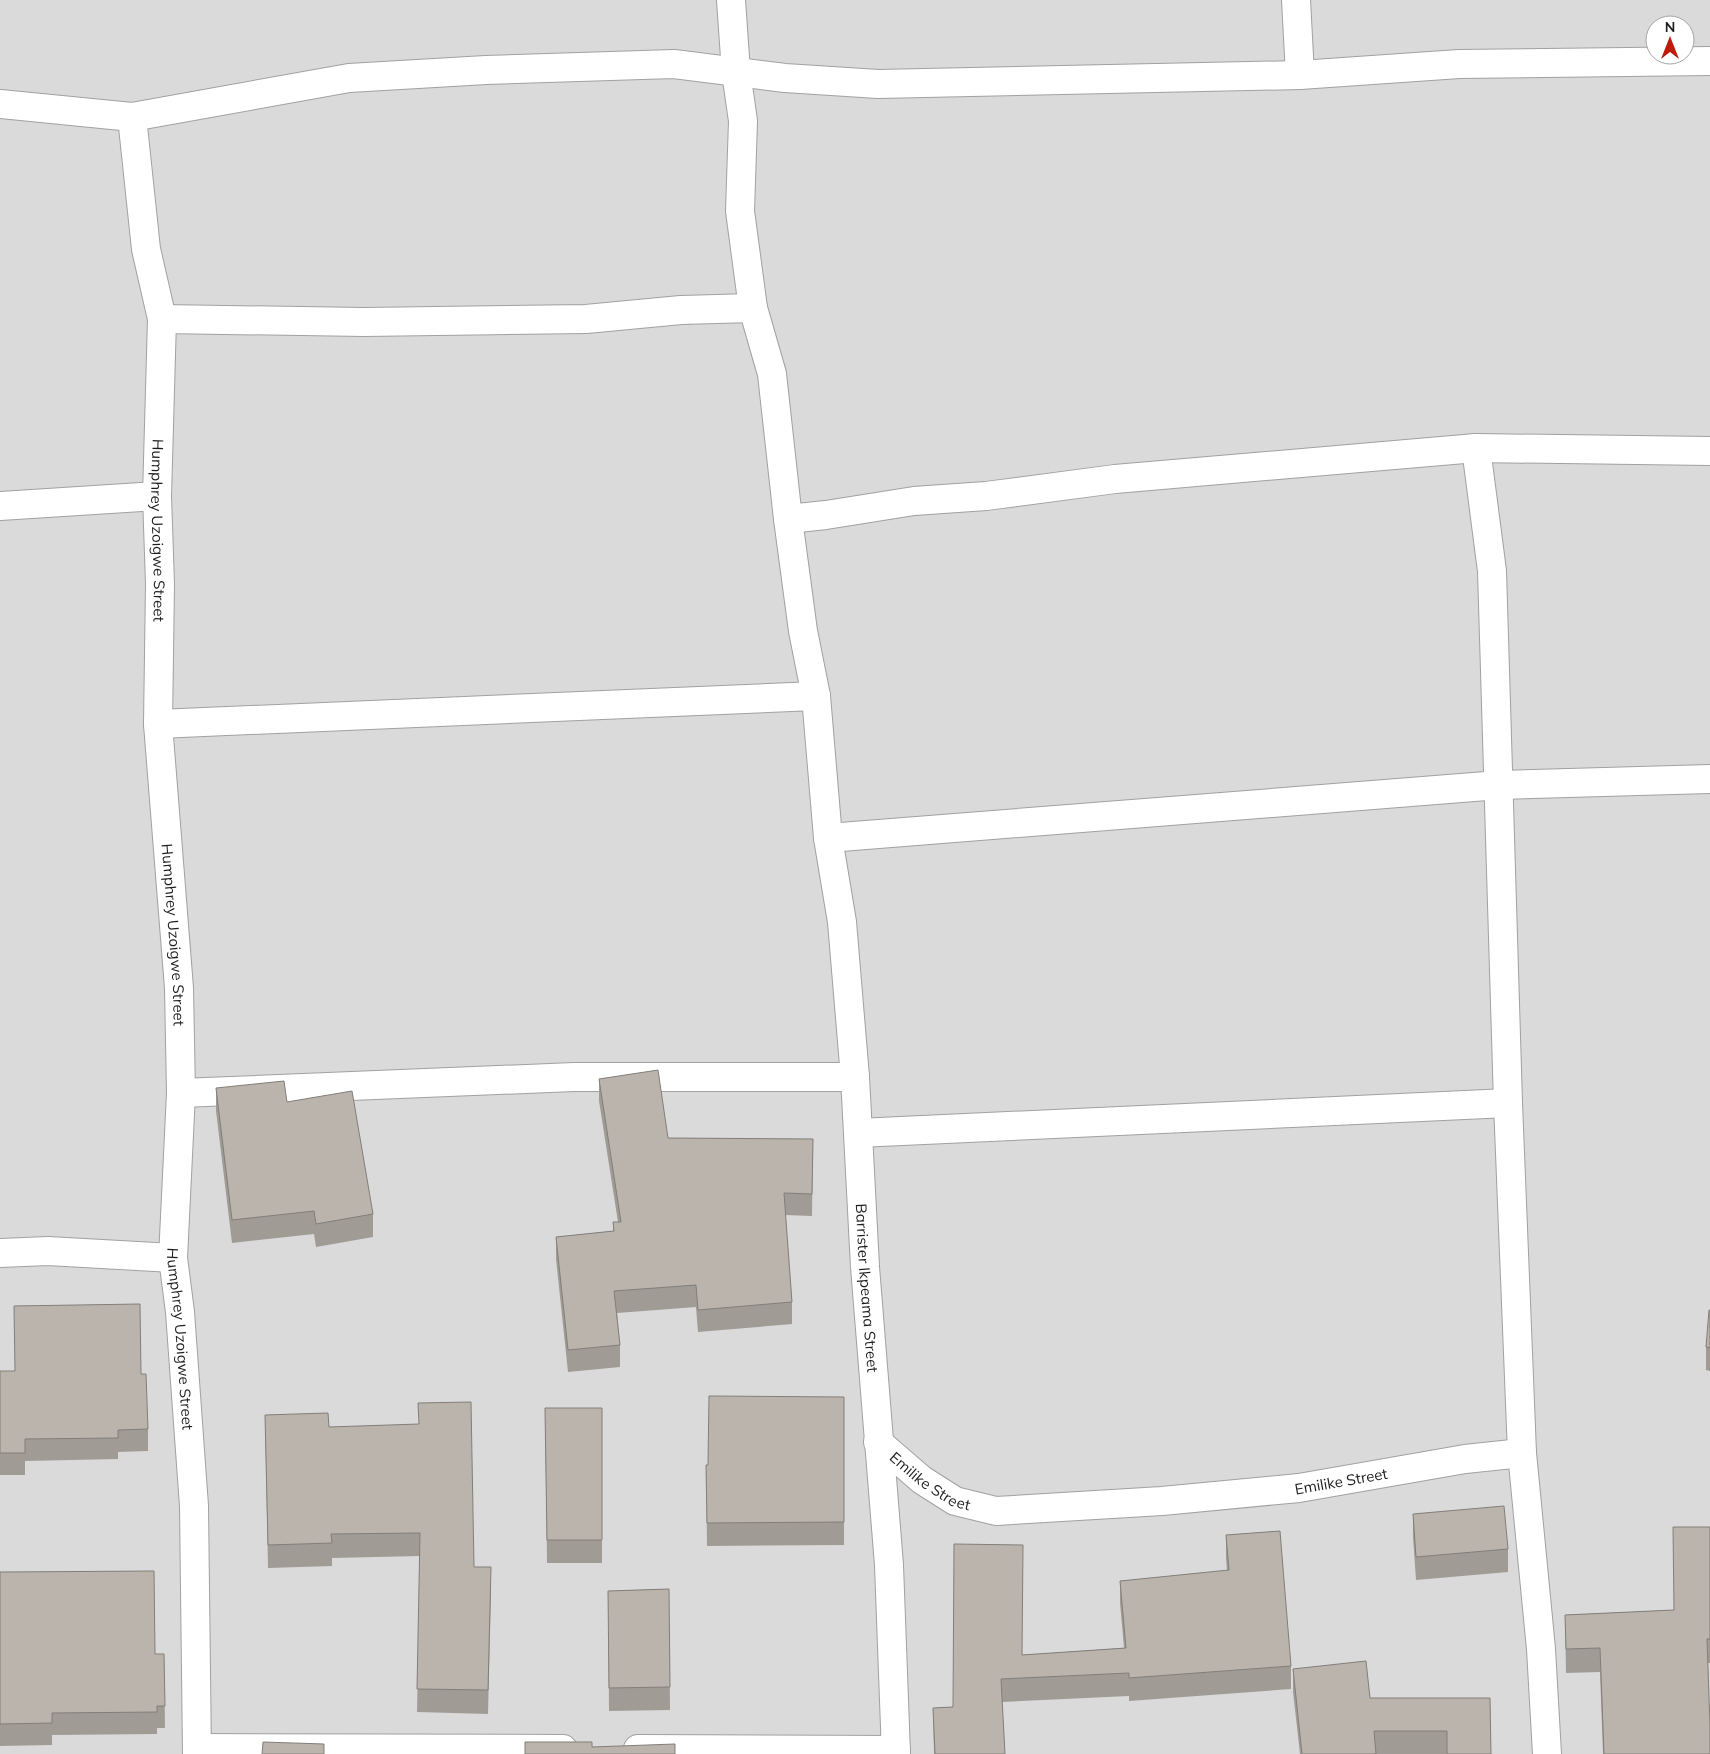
<svg xmlns="http://www.w3.org/2000/svg" width="1710" height="1754" font-family="Mulish,sans-serif">
  <style>
    .residential { fill: #dbdada; fill-rule: evenodd }
    .lines { fill: none; stroke-linecap: round; stroke-linejoin: round }
    .minor-casing { stroke: #a1a1a1; stroke-width: 30 }
    .minor { stroke: #fff; stroke-width: 28 }
    .wall { fill: #a09b95 }
    .building { fill: #bab4ad; stroke: #827e79 }
    .labels { text-anchor: middle; dominant-baseline: central; stroke-width: 4.5; stroke-linejoin: round; paint-order: stroke }
    .street-label { font-size: 15px; fill: #1d1d1d; stroke: #fff }
  </style>
  <rect width="100%" height="100%" fill="#eeebe3"/>
  <!-- residential -->
  <path class="residential" d="M 0,0 L 1710,0 L 1710,1754 L 0,1754 ZM 1655,25 L 1685,25 L 1685,55 L 1655,55 Z"/>
  <g class="lines">
    <defs>
      <g id="minor">
        <path id="s1" d="M 731,0 L 736,72 L 743,121 L 740,211 L 753,308 L 772,374 L 788,519 L 803,631 L 816,696 L 828,838 L 842,922 L 855,1077 L 865,1267 L 889,1565 L 896,1754"/>
        <path d="M 1296,0 L 1300,75"/>
        <path d="M 0,104 L 132,117 L 349,78 L 486,70 L 674,64 L 785,78 L 878,84 L 1300,75 L 1459,64 L 1710,61"/>
        <path id="s2" d="M 132,117 L 146,249 L 162,319 L 157,496 L 160,584 L 158,724 L 179,988 L 181,1093 L 173,1258 L 180,1312 L 194,1506 L 197,1754"/>
        <path d="M 162,319 L 364,322 L 586,319 L 681,310 L 753,308"/>
        <path d="M 1476,448 L 1492,571 L 1508,1103 L 1522,1453 L 1541,1649 L 1547,1754"/>
        <path d="M 0,506 L 157,496"/>
        <path d="M 788,519 L 826,515 L 914,501 L 986,496 L 1115,479 L 1476,448 L 1710,451"/>
        <path d="M 158,724 L 816,696"/>
        <path d="M 828,838 L 1499,785 L 1710,779"/>
        <path d="M 181,1093 L 574,1077 L 855,1077"/>
        <path d="M 858,1133 L 1508,1103"/>
        <path d="M 0,1253 L 48,1251 L 173,1258"/>
        <path id="s3" d="M 878,1442 L 922,1480 L 955,1501 L 996,1511 L 1162,1501 L 1299,1488 L 1465,1459 L 1522,1453"/>
        <path d="M 197,1748 L 563,1749"/>
        <path d="M 638,1749 L 896,1750"/>
      </g>
    </defs>
    <!-- minor casing -->
    <use href="#minor" class="minor-casing"/>
    <!-- minor -->
    <use href="#minor" class="minor"/>
  </g>
  <!-- wall -->
  <path class="wall" d="M 599,1079 L 668,1138 L 813,1139 L 812,1216 L 785,1215 L 792,1302 L 792,1324 L 698,1332 L 696,1307 L 617,1313 L 620,1345 L 620,1367 L 568,1372 L 556,1259 L 556,1237 L 613,1231 L 613,1222 L 618,1222 L 599,1101 Z
    M 216,1088 L 287,1102 L 373,1214 L 373,1237 L 316,1247 L 314,1234 L 232,1243 L 216,1111 Z
    M 1710,1310 L 1710,1371 L 1706,1370 L 1706,1347 Z
    M 0,1371 L 141,1374 L 148,1429 L 148,1451 L 118,1452 L 118,1459 L 25,1461 L 25,1475 L 0,1475 Z
    M 844,1397 L 844,1545 L 707,1546 L 706,1465 L 708,1465 Z
    M 545,1408 L 602,1408 L 602,1563 L 547,1563 Z
    M 265,1415 L 329,1427 L 474,1567 L 491,1590 L 488,1714 L 417,1712 L 420,1556 L 332,1558 L 332,1566 L 268,1568 Z
    M 1413,1514 L 1508,1549 L 1508,1572 L 1416,1580 L 1413,1537 Z
    M 1710,1527 L 1710,1663 L 1708,1663 L 1710,1754 L 1603,1754 L 1600,1672 L 1566,1673 L 1565,1615 L 1674,1610 Z
    M 1226,1535 L 1291,1666 L 1291,1689 L 1129,1701 L 1129,1696 L 1002,1702 L 1005,1754 L 934,1754 L 933,1708 L 953,1707 L 1023,1655 L 1124,1648 L 1120,1603 L 1120,1581 L 1227,1571 L 1226,1558 Z
    M 0,1572 L 155,1654 L 164,1654 L 165,1728 L 157,1728 L 157,1734 L 52,1735 L 52,1745 L 0,1746 Z
    M 669,1589 L 670,1710 L 609,1711 L 608,1591 Z
    M 1293,1669 L 1370,1698 L 1490,1698 L 1491,1754 L 1300,1754 L 1293,1692 Z"/>
  <!-- building -->
  <path class="building" d="M 658,1070 L 668,1138 L 813,1139 L 812,1194 L 784,1193 L 792,1302 L 698,1310 L 696,1285 L 614,1291 L 620,1345 L 568,1350 L 556,1237 L 614,1231 L 613,1222 L 621,1222 L 599,1079 Z
    M 284,1081 L 287,1102 L 352,1091 L 373,1214 L 316,1224 L 314,1211 L 232,1220 L 216,1088 Z
    M 140,1304 L 141,1374 L 146,1374 L 148,1429 L 118,1430 L 118,1438 L 25,1439 L 25,1453 L 0,1453 L 0,1371 L 15,1371 L 14,1306 Z
    M 1709,1310 L 1710,1310 L 1710,1348 L 1706,1347 Z
    M 709,1396 L 844,1397 L 844,1522 L 707,1523 L 706,1465 L 708,1465 Z
    M 471,1402 L 474,1567 L 491,1567 L 488,1690 L 417,1689 L 420,1533 L 331,1534 L 332,1543 L 268,1545 L 265,1415 L 328,1413 L 329,1427 L 419,1424 L 418,1403 Z
    M 545,1408 L 602,1408 L 602,1540 L 547,1540 Z
    M 1504,1506 L 1508,1549 L 1416,1557 L 1413,1514 Z
    M 1673,1527 L 1710,1527 L 1710,1639 L 1707,1639 L 1710,1726 L 1710,1754 L 1604,1754 L 1600,1648 L 1566,1649 L 1565,1615 L 1674,1610 Z
    M 1280,1531 L 1291,1666 L 1129,1678 L 1129,1673 L 1001,1679 L 1005,1754 L 935,1754 L 933,1708 L 953,1707 L 954,1544 L 1023,1545 L 1022,1655 L 1126,1648 L 1120,1581 L 1229,1570 L 1226,1535 Z
    M 154,1571 L 155,1654 L 164,1654 L 165,1706 L 157,1706 L 157,1712 L 52,1713 L 52,1723 L 0,1724 L 0,1572 Z
    M 669,1589 L 670,1687 L 609,1688 L 608,1591 Z
    M 1366,1661 L 1370,1698 L 1490,1698 L 1491,1754 L 1447,1754 L 1447,1731 L 1374,1731 L 1376,1754 L 1302,1754 L 1293,1669 Z
    M 263,1742 L 324,1744 L 324,1754 L 262,1754 Z
    M 525,1742 L 592,1742 L 592,1747 L 675,1744 L 675,1754 L 525,1754 Z"/>
  <g class="labels">
    <!-- street labels -->
    <g class="street-label">
      <text stroke="none"><textPath href="#s2" startOffset="416">Humphrey Uzoigwe Street</textPath></text>
      <text stroke="none"><textPath href="#s2" startOffset="821">Humphrey Uzoigwe Street</textPath></text>
      <text stroke="none"><textPath href="#s1" startOffset="1298">Barrister Ikpeama Street</textPath></text>
      <text stroke="none"><textPath href="#s2" startOffset="1226">Humphrey Uzoigwe Street</textPath></text>
      <text stroke="none"><textPath href="#s3" startOffset="66">Emilike Street</textPath></text>
      <text stroke="none"><textPath href="#s3" startOffset="486">Emilike Street</textPath></text>
    </g>
  </g>
  <!-- north arrow -->
  <g transform="translate(1670 40)"><circle r="24" fill="#ffffff" stroke="#a5a5a5"/>
  <path d="M0-4L9 19L0 12L-9 19Z" fill="#bd1c0d"/>
  <text y="-8" font-size="14" font-weight="bold" text-anchor="middle" fill="#1d1d1d">N</text>
  </g>
</svg>
